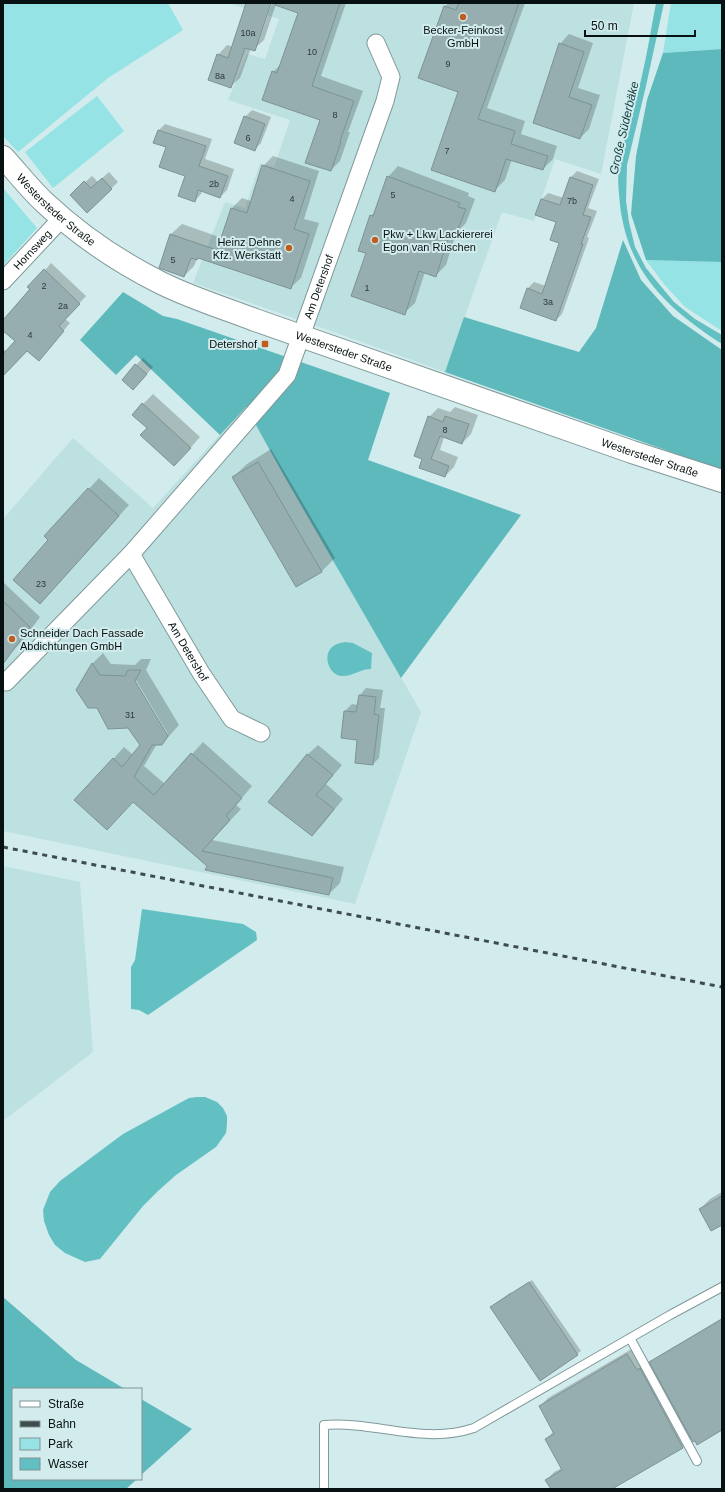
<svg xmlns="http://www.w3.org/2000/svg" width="725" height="1492" font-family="Helvetica,sans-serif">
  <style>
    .built { fill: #bde0e1 }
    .green { fill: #95e3e5 }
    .forest { fill: #5db9bc }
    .water { fill: #63c0c2 }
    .shadow { fill: #0003; fill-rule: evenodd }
    .building { fill: #96aeaf; stroke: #7c9394 }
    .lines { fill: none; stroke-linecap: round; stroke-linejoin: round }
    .lane-casing { stroke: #819999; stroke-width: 10 }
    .street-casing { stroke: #819999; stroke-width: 19 }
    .secondary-casing { stroke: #819999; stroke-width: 24 }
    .lane { stroke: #fff; stroke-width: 8 }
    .street { stroke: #fff; stroke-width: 17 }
    .secondary { stroke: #fff; stroke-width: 22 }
    .rail { stroke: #3f4c4d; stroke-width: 3; stroke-dasharray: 5 5; stroke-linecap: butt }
    .poi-dot { fill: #bf5d21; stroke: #d2ebec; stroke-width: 1.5 }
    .labels { text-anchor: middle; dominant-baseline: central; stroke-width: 4; stroke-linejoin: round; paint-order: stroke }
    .number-label { font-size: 9px; fill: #2c3838 }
    .poi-label { font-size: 11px; fill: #081111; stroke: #d2ebec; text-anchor: start }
    .street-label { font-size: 11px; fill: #081111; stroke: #d2ebec }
    .water-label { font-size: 12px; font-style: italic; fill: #113d3f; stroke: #d2ebec }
  </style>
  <rect width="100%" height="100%" fill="#d2ebec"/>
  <!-- built -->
  <path class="built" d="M 228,3 L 634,3 L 601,174 L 555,159 L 534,221 L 502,212 L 445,372 L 314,325 L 193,283 L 225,202 L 245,208 L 260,163 L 274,167 L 290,120 L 228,100 L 247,54 L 265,59 L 279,19 Z
    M 246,406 L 283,474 L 421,712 L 355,904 L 3,831 L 3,519 L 73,438 L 153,508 Z
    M 3,866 L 80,882 L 93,1052 L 3,1121 Z"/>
  <!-- green -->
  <path class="green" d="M 3,3 L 168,3 L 183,30 L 108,78 L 18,152 L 3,136 Z
    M 671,3 L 722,3 L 722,49 L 663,53 Z
    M 97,96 L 124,131 L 53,188 L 25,152 Z
    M 3,188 L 37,228 L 3,266 Z
    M 646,260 L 722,262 L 722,331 L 685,307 L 664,284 Z"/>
  <!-- forest -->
  <path class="forest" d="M 722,49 L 722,262 L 646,260 L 631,214 L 636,156 L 647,100 L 663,53 Z
    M 623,240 L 641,280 L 673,316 L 722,350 L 722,470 L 445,372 L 464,317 L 579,352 L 596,328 Z
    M 123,292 L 163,316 L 177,319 L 390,393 L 368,460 L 521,515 L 401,678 L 283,474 L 246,407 L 220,435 L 136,355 L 116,375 L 80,340 Z
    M 3,1297 L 76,1360 L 125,1389 L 13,1389 L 13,1479 L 137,1479 L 126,1489 L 3,1489 Z
    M 141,1399 L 192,1429 L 141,1475 Z"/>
  <!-- water -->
  <path class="water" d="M 656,3 L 664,3 L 646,86 L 627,165 L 626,201 L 629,222 L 635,247 L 646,268 L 659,284 L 674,302 L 695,319 L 722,335 L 722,344 C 668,309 628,273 620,205 C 619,193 617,178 619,166 C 624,137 634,109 641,80 C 647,55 651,29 656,3 Z
    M 345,642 L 353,643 L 372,653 L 371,669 C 360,669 352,677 341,676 C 329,674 323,657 331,648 C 335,644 340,643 345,642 Z
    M 142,909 L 243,924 L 256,932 L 257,940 L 148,1015 L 139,1010 L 131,1009 L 131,967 L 135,960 Z
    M 197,1097 L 205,1097 L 217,1102 L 223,1108 L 227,1116 L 227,1124 L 226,1133 L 216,1147 L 176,1175 L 158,1191 L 143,1206 L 100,1259 L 85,1262 L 65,1253 L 55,1245 L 49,1235 L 44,1221 L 43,1210 L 50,1192 L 60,1181 L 123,1134 L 189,1098 Z"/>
  <!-- shadow -->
  <path class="shadow" d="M 247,3 L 269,3 L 257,40 L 259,40 L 272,3 L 346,3 L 321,76 L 363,91 L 348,132 L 350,132 L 340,161 L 331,170 L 321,120 L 273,72 L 281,64 L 299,12 L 276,4 L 264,40 L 254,49 L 251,48 L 240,78 L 230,87 L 218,55 L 227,45 L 233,47 Z
    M 449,3 L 525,3 L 487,108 L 525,121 L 521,134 L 557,146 L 553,159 L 543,169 L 512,159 L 505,180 L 495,190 L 459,92 L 445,6 Z
    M 569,34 L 593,43 L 578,88 L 600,95 L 589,129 L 580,138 L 534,122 L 560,44 Z
    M 252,110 L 271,117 L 261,143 L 254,150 L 245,117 Z
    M 165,124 L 212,139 L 205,159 L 234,169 L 227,190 L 220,197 L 202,191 L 201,194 L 195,201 L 186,175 L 167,147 L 159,130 Z
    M 273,156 L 319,171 L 304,219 L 319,223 L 301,278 L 290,288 L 199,258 L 197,259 L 194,266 L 184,276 L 160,267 L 171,234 L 182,224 L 222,238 L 232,208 L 242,198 L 251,201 L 263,166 Z
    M 398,166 L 469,193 L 468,196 L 475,199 L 466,223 L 456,233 L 446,265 L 435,276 L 425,272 L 415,303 L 404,313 L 367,253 L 371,216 L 375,212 L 388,177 Z
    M 577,171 L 599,179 L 588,208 L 597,211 L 587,237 L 589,238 L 562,314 L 556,320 L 528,288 L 534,282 L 546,286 L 560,242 L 557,221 L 537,214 L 542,199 L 548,193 L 564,198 L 570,178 Z
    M 109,172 L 118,182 L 87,212 L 71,195 L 92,176 L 98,182 Z
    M 51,263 L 86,296 L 65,319 L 70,323 L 45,353 L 27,350 L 3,375 L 3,349 L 6,351 L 16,341 L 3,329 L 3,322 Z
    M 143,358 L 153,367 L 140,382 L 136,365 Z
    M 153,394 L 200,437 L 184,455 L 148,428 L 143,404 Z
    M 455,407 L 478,415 L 471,434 L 462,443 L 444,437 L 440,450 L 458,457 L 454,467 L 445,476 L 424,458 L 429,417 L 438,408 L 450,412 Z
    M 271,449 L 335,558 L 321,572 L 233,477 L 247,464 Z
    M 99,478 L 129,505 L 50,592 L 49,539 L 45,536 Z
    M 3,582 L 40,617 L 23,640 L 3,661 Z
    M 103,653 L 111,664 L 135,665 L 141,659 L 151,659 L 146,670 L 179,725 L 162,744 L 157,744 L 144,766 L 165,784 L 203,742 L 252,786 L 236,805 L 241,809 L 212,840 L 344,867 L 340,883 L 329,894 L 206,869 L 208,866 L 133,801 L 76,800 L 124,747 L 133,755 L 141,745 L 129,727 L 98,707 L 77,690 L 93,663 ZM 134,677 L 168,734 L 166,734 L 132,678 Z
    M 366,688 L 383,690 L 380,708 L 385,708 L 379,758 L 373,764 L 358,739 L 345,711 L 352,704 L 358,705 L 360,695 Z
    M 318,745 L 342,765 L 326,784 L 343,799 L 322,825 L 312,835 L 307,755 Z
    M 722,1192 L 722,1224 L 700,1209 L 710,1199 Z
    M 532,1280 L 581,1351 L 540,1380 L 491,1307 L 511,1292 L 512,1294 Z
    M 722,1318 L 722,1429 L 692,1438 L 683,1447 L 610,1489 L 552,1489 L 547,1480 L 554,1472 L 562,1468 L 546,1439 L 554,1431 L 540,1406 L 548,1398 L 635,1347 L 645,1363 L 648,1361 L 650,1364 L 654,1359 Z"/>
  <!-- building -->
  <path class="building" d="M 246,3 L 271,3 L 255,51 L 245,48 L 231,88 L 208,80 L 217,54 L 228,58 Z
    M 276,3 L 340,3 L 312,86 L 354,101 L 340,141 L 341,142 L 331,171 L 305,163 L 320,120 L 262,100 L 272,71 L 277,73 L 298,13 L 275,5 Z
    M 459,3 L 519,3 L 478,119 L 515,131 L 511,144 L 548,156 L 543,170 L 506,159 L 495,192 L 431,170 L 458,92 L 418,78 L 444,6 L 456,10 Z
    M 559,43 L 584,52 L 569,97 L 592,105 L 580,139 L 533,123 Z
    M 244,116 L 265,124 L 255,151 L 234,143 Z
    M 158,130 L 206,146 L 199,166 L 228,176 L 220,198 L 198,190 L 195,202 L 178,196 L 185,176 L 159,167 L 166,147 L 153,143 Z
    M 262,165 L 310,181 L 294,229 L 309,234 L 291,289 L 198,258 L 197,260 L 191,258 L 184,277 L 159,268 L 170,234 L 217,250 L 231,208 L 247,213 Z
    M 387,176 L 460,203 L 458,207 L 466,209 L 456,234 L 450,232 L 436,277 L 419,271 L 405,315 L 351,296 L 366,253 L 358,251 L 370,215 L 373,216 Z
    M 570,177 L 593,185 L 583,215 L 591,217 L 581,244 L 583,244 L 556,321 L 520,308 L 527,288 L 542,294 L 559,243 L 550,240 L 556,222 L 535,215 L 541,199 L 560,205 Z
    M 102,178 L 112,189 L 87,213 L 70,195 L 84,181 L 91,188 Z
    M 44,269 L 80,304 L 59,326 L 64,331 L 39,361 L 27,351 L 3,376 L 3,354 L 15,341 L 3,331 L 3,320 L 30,289 L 27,287 Z
    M 135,364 L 147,374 L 133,390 L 122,380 Z
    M 142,403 L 191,448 L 174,466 L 140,435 L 147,428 L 132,415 Z
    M 428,416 L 443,422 L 445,416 L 469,424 L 462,444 L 440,436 L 431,459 L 449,466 L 445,477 L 419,468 L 422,459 L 414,456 Z
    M 258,462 L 322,572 L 296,587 L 232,477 Z
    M 88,488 L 119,516 L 40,604 L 13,580 L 48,540 L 44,536 Z
    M 3,601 L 30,627 L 3,664 Z
    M 92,663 L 100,675 L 125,676 L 128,670 L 141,670 L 135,681 L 168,736 L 162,745 L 152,745 L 134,777 L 154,795 L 191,753 L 242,798 L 226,816 L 230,820 L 202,851 L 333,878 L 329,895 L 205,870 L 207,866 L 133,802 L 107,830 L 74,800 L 113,758 L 122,767 L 140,745 L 128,728 L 108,729 L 97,708 L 88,708 L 76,690 Z
    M 359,695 L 376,697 L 374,714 L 379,715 L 373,765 L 355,763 L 357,740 L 341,738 L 344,711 L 356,712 Z
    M 307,754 L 333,775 L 316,795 L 334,809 L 312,836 L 268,802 Z
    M 722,1196 L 722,1225 L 711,1231 L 699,1209 Z
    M 529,1282 L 578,1355 L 540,1381 L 490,1307 Z
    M 722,1319 L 722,1430 L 697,1445 L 695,1441 L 693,1442 L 649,1362 Z
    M 627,1354 L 637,1370 L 640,1368 L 683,1448 L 612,1489 L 551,1489 L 545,1480 L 562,1470 L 545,1439 L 554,1434 L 539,1406 Z"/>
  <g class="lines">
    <defs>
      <path id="lane" d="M 630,1338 L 697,1461
        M 324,1489 L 324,1425 C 376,1421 423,1445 474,1428 L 670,1315 L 722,1287"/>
      <g id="street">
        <path id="s1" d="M 3,281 L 62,218"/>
        <path id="s2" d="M 131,554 L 201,673 L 232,719 L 261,733"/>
        <path id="s3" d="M 6,682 L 131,554 L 287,375 L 385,101 L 391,77 L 376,43"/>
      </g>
      <g id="secondary">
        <path id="s4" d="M 3,157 C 17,172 29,188 44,202 C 79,235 119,262 161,283 C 191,298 224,308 255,320 L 632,452 L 722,481"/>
      </g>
    </defs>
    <!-- lane casing -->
    <use href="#lane" class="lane-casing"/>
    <!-- street casing -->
    <use href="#street" class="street-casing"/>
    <!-- secondary casing -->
    <use href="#secondary" class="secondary-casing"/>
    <!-- lane -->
    <use href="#lane" class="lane"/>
    <!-- street -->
    <use href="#street" class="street"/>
    <!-- secondary -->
    <use href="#secondary" class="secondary"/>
    <!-- rail -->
    <path class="rail" d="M 3,847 L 722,987"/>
  </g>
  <!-- markers -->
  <g class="poi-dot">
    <circle cx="463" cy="17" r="4"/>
    <circle cx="375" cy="240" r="4"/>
    <circle cx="289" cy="248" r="4"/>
    <rect x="261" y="340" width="8" height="8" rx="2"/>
    <circle cx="12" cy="639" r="4"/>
  </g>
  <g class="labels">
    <!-- number labels -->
    <g class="number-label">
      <text x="248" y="33">10a</text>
      <text x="312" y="52">10</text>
      <text x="448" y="64">9</text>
      <text x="220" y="76">8a</text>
      <text x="335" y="115">8</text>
      <text x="248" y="138">6</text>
      <text x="447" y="151">7</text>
      <text x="214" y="184">2b</text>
      <text x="393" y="195">5</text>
      <text x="292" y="199">4</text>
      <text x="572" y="201">7b</text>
      <text x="173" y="260">5</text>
      <text x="44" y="286">2</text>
      <text x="367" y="288">1</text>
      <text x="548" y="302">3a</text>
      <text x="63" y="306">2a</text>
      <text x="30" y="335">4</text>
      <text x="445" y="430">8</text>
      <text x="41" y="584">23</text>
      <text x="130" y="715">31</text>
    </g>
    <!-- poi labels -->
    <g class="poi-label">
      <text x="463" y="30" text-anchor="middle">Becker-Feinkost<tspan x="463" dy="13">GmbH</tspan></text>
      <text x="383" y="234">Pkw + Lkw Lackiererei<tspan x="383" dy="13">Egon van Rüschen</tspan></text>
      <text x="281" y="242" text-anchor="end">Heinz Dehne<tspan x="281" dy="13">Kfz. Werkstatt</tspan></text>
      <text x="257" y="344" text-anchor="end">Detershof</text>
      <text x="20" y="633">Schneider Dach Fassade<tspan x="20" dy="13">Abdichtungen GmbH</tspan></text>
    </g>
    <!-- street labels -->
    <g class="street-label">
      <text stroke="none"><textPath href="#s4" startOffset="75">Westersteder Straße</textPath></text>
      <text stroke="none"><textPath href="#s1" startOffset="43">Hornsweg</textPath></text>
      <text stroke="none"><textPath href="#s3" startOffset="510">Am Detershof</textPath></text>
      <text stroke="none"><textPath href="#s4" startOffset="399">Westersteder Straße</textPath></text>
      <text stroke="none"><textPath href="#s4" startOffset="723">Westersteder Straße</textPath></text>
      <text stroke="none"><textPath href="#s2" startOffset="113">Am Detershof</textPath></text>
    </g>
    <!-- water labels -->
    <g class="water-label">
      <text transform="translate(624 128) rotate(-77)">Große Süderbäke</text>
    </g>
  </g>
  <!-- border -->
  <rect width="725" height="1492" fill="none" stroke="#081111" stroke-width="8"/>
  <!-- legend -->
  <rect x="12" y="1388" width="130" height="92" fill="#d2ebec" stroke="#819494"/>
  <rect x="20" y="1401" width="20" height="6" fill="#ffffff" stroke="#819494"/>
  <text x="48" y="1408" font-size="12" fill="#081111">Straße</text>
  <rect x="20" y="1421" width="20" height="6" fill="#3f4c4d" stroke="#819494"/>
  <text x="48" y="1428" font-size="12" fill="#081111">Bahn</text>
  <rect x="20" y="1438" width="20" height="12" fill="#95e3e5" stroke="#819494"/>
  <text x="48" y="1448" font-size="12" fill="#081111">Park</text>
  <rect x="20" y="1458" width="20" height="12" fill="#63c0c2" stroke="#819494"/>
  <text x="48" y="1468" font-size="12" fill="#081111">Wasser</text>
  <!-- scale -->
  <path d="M585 30v6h110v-6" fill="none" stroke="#081111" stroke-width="2"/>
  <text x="591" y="30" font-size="12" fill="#081111" stroke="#d2ebec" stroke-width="3" paint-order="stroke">50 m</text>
</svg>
